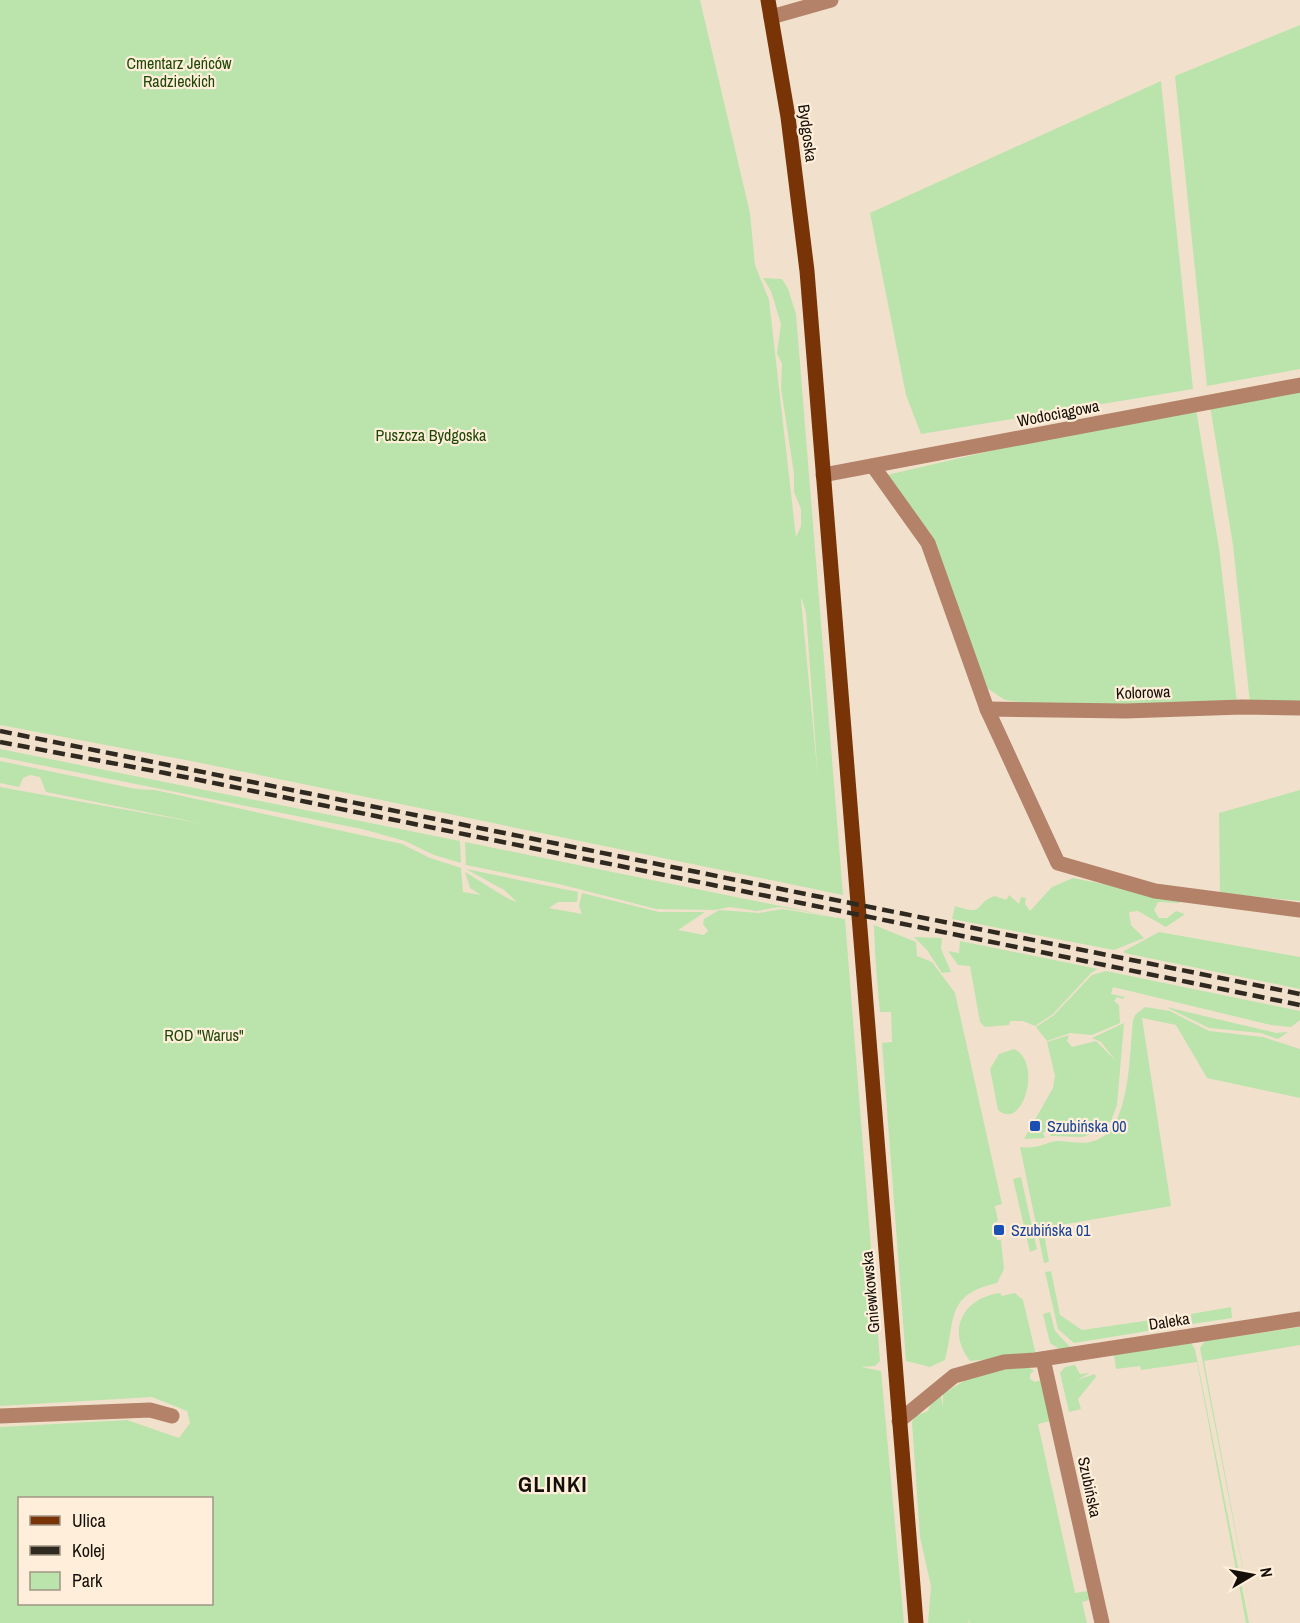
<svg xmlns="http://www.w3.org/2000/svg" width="1300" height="1623" font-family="'Archivo Narrow',sans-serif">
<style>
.green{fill:#bae4ac;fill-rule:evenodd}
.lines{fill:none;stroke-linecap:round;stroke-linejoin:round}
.minor{stroke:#b48269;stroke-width:15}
.primary{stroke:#783406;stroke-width:15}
.rail{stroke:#2f2920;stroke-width:4.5;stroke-dasharray:12 6;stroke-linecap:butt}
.transit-dot{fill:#1a4fb4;stroke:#ffeed9;stroke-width:2}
.labels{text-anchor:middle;stroke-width:4.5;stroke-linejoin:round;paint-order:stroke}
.park-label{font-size:16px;fill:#1d4807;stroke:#ffeed9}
.street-label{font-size:16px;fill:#140f08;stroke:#ffeed9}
.transit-label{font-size:16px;fill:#164399;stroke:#ffeed9;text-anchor:start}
.district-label{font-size:22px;font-weight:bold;letter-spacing:1.5px;fill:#140f08;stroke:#ffeed9}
</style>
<rect width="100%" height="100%" fill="#f1e1cc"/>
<g class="green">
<path d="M0,0H700L750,213L755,265L769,300L796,537L801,526V509L794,492V474L781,388L782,364L777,353L781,324L771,291L763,278L782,279L788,289L796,314L843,895L196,762L0,725ZM802,599L806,613L818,778L801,599Z"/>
<path d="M1300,25V369L1207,386L1175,76Z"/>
<path d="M1161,81L1193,389L921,434L906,395L870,213Z"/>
<path d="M1300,384V703H1250L1233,545L1209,400Z"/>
<path d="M1195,403L1219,548L1237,703L1043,705L1005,700L987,688L957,614L930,532L884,482L887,475Z"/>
<path d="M0,749L460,841L461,863L434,855L405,841L362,829L0,757Z"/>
<path d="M0,761L136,789L155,790L402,844L430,858L461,868L463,892L481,895L470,888L465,872C476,878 509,901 517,902L504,890L466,869L578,892L577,902H558L549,908L582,914L579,906L582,893L659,912H705L678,930L704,935L708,931L703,924L704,919L719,910L759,913L782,909L845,919L880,1361L875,1366L861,1367L881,1371L904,1623H0V1427L127,1420L179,1438L190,1423L187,1411L152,1397L0,1406V787L205,824L46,792L40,777L30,775L23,778L19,787L0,783ZM20,1498H212V1604H20Z"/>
<path d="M1300,790V901L1220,893L1219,813Z"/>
<path d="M465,842L825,915L779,907L757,911L730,907L714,910L656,909L563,885L466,865Z"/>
<path d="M1073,878L1183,900L1179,903L1158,902L1154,910L1159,918H1167L1176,911L1185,914L1166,927L1138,911L1129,912L1131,925L1144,938L1114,950L952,919L955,906C987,917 973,903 995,896L1006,900L1009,895L1019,904L1021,897L1026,898L1025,904L1030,911L1052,887Z"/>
<path d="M874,925L916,942L917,956L932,962L955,993L1002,1204L995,1206L998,1221L993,1223L997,1240H1001L1004,1269L997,1283C945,1295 956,1319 945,1360L930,1367L906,1361L882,1043L892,1042L891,1012H880C877,980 875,959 874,925Z"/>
<path d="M1159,932L1300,957V989L1124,953V951Z"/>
<path d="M914,937L942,938L941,949L951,972L942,973L927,950Z"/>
<path d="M960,941L1098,969L1091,973L1053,1014L1035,1026L1023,1021H1010L1009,1025L985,1027L980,1022L970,966L958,965L948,951L959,953Z"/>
<path d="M1106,971L1300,1011V1020L1291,1027L1271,1025L1113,987L1111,994L1125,997L1123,999L1117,997L1114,1001L1119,1005L1120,1023L1092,1035L1070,1033L1047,1041L1036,1027L1054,1015L1092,975Z"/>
<path d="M1145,1007L1170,1011L1209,1031L1263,1037L1300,1049V1098L1207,1078L1176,1025L1142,1018L1171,1206L1043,1228L1049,1262L1044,1263L1020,1147C1039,1150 1046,1141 1060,1141C1073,1142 1084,1145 1097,1140C1131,1127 1129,1053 1133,1021L1135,1015Z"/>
<path d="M1166,1007L1276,1033L1288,1032L1278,1039L1261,1033L1209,1028Z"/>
<path d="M1124,1023L1117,1105L1111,1121L1099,1130L1083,1137L1051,1136L1048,1130L1043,1133L1045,1138L1024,1139L1053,1088L1055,1076L1047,1042L1069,1035L1067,1041L1072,1047L1096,1041L1116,1061L1101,1042L1092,1038Z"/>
<path d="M1014,1049C1043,1062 1023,1132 998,1110L990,1069L999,1054Z"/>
<path d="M1021,1177L1037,1249L1030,1252L1013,1179Z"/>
<path d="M1051,1271L1060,1315L1082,1330L1158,1319L1160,1329L1074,1343L1058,1329L1045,1272Z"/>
<path d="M1000,1293L1002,1296L1015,1293L1023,1300L1036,1355L970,1361C946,1330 963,1298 1000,1293Z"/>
<path d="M1231,1307L1232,1318L1192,1324L1191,1314Z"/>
<path d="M1050,1312L1055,1331L1071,1348L1059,1349L1050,1343L1043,1314Z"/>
<path d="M1188,1314L1189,1325L1162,1329L1161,1319Z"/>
<path d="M1300,1327V1345L1204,1361L1253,1623L1200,1348L1205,1341Z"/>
<path d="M1191,1343L1195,1349L1249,1623H1246L1197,1362L1141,1370L1140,1366L1116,1369L1114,1355Z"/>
<path d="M1075,1365L1080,1374L1090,1373L1077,1380L1095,1374L1096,1377L1078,1399L1081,1409L1069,1412L1060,1373L1065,1367Z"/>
<path d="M1003,1366L1029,1368L1034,1371L1030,1374V1379L1035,1382L1041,1380L1050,1421L1038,1424L1075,1593L1087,1591L1089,1600L1082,1602L1087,1623H970L968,1618L969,1623H928L931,1586L920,1537L912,1422L915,1416L928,1411L930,1405L941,1395L943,1408V1394L972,1376Z"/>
</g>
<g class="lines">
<g class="minor">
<path d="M771,17L831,0"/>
<path d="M873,466L928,543L987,709L1058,863L1155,891L1300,910"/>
<path d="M823,475L1300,385"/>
<path d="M987,709L1126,711L1242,707L1300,708"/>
<path d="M1043,1359L1102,1623"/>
<path d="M0,1416L150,1410L172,1416"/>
<path d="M899,1421L954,1376L1004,1362L1035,1360L1300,1319"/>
</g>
<path class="primary" d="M768,0L788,117L807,271L916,1623"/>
<g class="rail">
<path d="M0,731L1300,994"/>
<path d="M0,742L165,773L1300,1005"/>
</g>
</g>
<g class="transit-dot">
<rect x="1029" y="1120" width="12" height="12" rx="3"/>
<rect x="993" y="1224" width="12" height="12" rx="3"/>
</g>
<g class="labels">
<g class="park-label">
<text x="179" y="69">Cmentarz Jeńców<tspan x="179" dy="18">Radzieckich</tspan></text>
<text x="431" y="441">Puszcza Bydgoska</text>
<text x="204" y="1041">ROD "Warus"</text>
</g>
<g class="street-label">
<text transform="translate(808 133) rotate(82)" y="6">Bydgoska</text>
<text transform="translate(1058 413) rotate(-11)" y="6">Wodociągowa</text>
<text transform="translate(1143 692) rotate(-2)" y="6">Kolorowa</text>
<text transform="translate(870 1292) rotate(-95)" y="6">Gniewkowska</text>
<text transform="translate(1169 1321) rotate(-9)" y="6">Daleka</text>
<text transform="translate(1090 1487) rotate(78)" y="6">Szubińska</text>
</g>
<g class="transit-label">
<text x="1047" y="1132">Szubińska 00</text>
<text x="1011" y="1236">Szubińska 01</text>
</g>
<g class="district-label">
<text x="553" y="1492">GLINKI</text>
</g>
</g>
<rect x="18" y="1497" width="195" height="108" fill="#ffeed9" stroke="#a19585" stroke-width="1.5"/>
<rect x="30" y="1516" width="30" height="9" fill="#783406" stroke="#a19585" stroke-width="1.5"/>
<text x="72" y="1527" font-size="18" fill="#140f08">Ulica</text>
<rect x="30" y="1546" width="30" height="9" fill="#2f2920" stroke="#a19585" stroke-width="1.5"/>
<text x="72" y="1557" font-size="18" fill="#140f08">Kolej</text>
<rect x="30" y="1572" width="30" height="18" fill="#bae4ac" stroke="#a19585" stroke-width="1.5"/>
<text x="72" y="1587" font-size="18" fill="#140f08">Park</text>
<g transform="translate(1252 1575) rotate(80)" stroke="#ffeed9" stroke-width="4.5" paint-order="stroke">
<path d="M0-4.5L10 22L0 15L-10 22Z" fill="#140f08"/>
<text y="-9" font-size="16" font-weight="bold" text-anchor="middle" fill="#140f08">N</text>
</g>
</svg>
